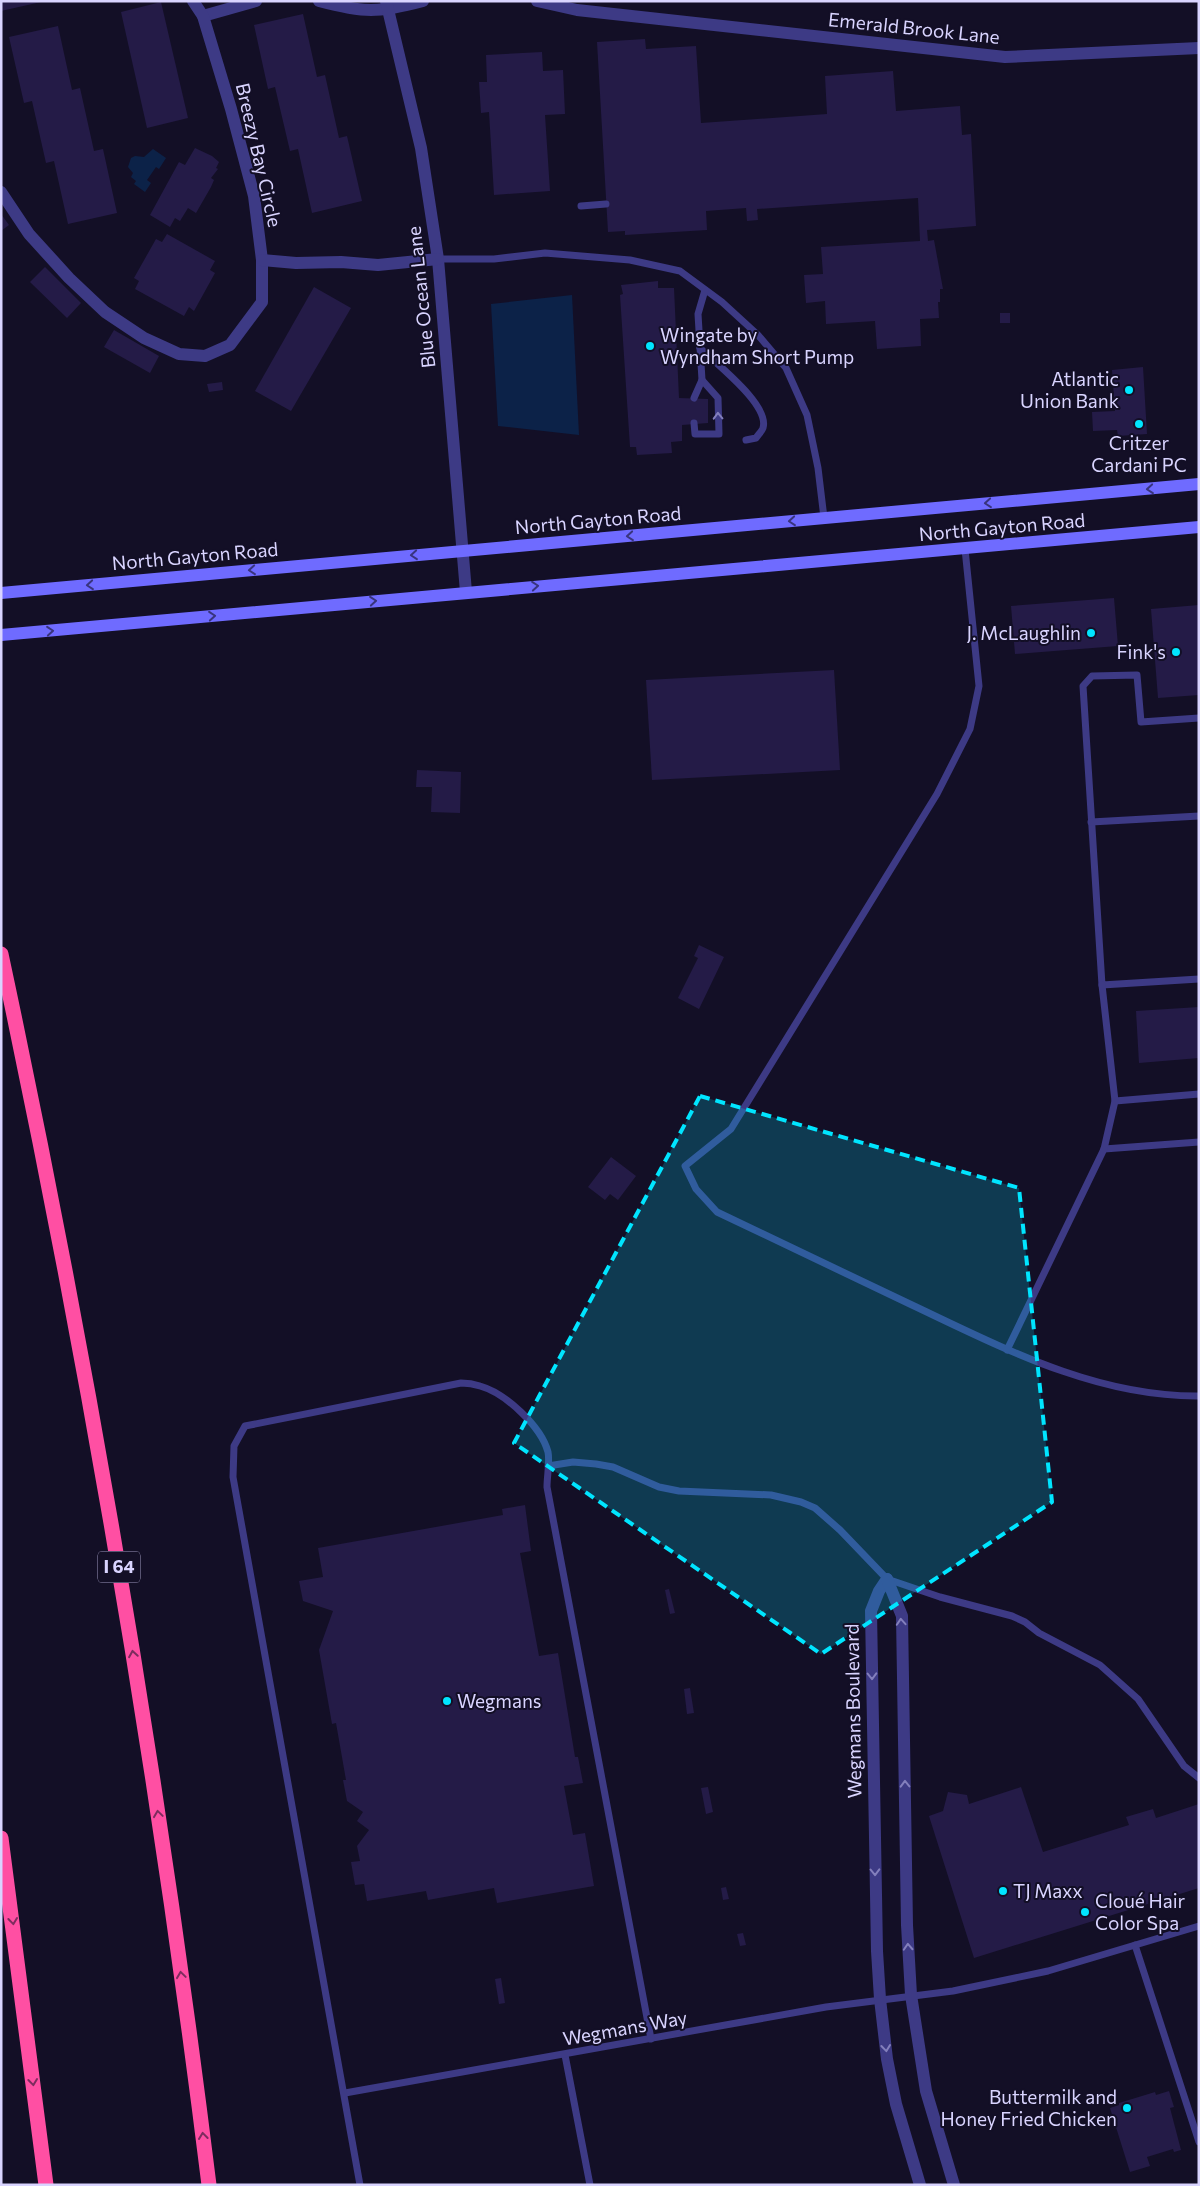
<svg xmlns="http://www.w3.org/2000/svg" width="1200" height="2186" font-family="Commissioner,sans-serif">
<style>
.water{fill:#0c2248}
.building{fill:#241b47}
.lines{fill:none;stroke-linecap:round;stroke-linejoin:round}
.service{stroke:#3d3a85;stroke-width:7}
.minor{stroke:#3d3a85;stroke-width:12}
.secondary{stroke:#6f6bff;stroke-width:12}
.motorway{stroke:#ff4fa3;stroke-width:15}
.oneway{stroke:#837fbc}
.oneway2{stroke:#38347d}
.oneway3{stroke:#7d2c5e}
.marked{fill:#00e5ff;fill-opacity:0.2;stroke:#00e5ff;stroke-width:4;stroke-dasharray:10 6;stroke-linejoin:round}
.poi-dot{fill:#00e5ff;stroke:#130f26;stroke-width:2}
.labels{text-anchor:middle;stroke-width:4;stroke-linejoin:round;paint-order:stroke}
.shield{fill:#130f26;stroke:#9e99be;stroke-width:1}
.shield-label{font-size:18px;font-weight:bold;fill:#d9d4ff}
.street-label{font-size:19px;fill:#d9d4ff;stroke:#130f26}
.poi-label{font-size:19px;fill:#d9d4ff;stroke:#130f26;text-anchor:start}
</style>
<rect width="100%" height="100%" fill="#130f26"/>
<g class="water">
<path d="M153,149L166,158L159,169L156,167L147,180L151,183L145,192L134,184L136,181L131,177L133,173L128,167L131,158L135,156L144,157Z"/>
<path d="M572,295L579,435L498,426L491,304Z"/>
</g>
<g class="building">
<path d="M1,1H41V2L1,11Z"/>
<path d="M161,2L188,118L147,128L121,12Z"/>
<path d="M303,14L317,77L325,75L339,138L347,136L362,201L312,213L298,149L290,151L275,87L268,89L254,25Z"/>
<path d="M58,26L72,90L80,88L94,151L103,149L117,213L68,224L54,161L46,163L32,101L24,103L9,37Z"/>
<path d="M645,39L646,49L696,46L701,123L827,114L825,76L893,71L896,111L960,106L962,135L971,134L976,226L927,230L928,241L934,240L943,289H940V302H938L939,318L920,319L921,346L877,349L875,321L826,324L825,301L806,303L804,275L823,274L821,247L920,241L918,198L757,209L758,220L747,221L746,208L706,211L707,230L625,235V231L608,232L597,42Z"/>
<path d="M542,52L543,71L563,70L565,114L545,115L550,191L494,195L489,112L481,113L479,82H487L486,55Z"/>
<path d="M195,148L212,156L219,162L216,168L218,169L211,178L214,180L211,187L196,213L188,208L180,221L175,218L170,227L150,215L179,162L185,165Z"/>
<path d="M1,214L9,225L1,231Z"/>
<path d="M167,234L215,261L210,270L215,273L194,311L189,307L184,316L135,289L139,281L134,278L156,239L162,242Z"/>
<path d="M45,267L81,303L67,318L30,282Z"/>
<path d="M658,281V288H674L679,398L708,399V423L682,425V441L671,442L672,453L637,455L636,447H630L620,295L623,294L621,285Z"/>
<path d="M314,287L351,308L291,411L255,391Z"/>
<rect x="1000" y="313" width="10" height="10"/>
<path d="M114,330L159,356L150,373L104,347Z"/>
<path d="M1143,367L1147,434L1118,436L1117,430L1093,431L1092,412L1115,411L1112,370Z"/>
<path d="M222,382L223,390L209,392L207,384Z"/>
<path d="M1114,598L1118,646L1015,654L1011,606Z"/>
<path d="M1199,605V695L1158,698L1151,609Z"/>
<path d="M834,670L840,770L652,780L646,680Z"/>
<path d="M417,770L461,772L460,813L431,812L432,787H416Z"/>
<path d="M699,945L724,957L699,1009L678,998L698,958L694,956Z"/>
<path d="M1199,1007V1058L1139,1063L1136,1011Z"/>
<path d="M611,1157L636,1176L618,1200L610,1194L605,1200L588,1187Z"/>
<path d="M525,1505L531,1551L520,1553L539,1656L558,1653L575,1757H578L583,1783L564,1786L573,1835L585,1833L594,1886L497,1903L494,1888L428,1900L426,1891L367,1901L364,1884L355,1885L351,1862L360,1861L357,1846L369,1830L357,1821L363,1812L347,1801L343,1780H346L336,1723L332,1724L319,1650L333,1611L303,1601L299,1581L323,1577L318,1548L503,1515L502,1509Z"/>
<path d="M669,1589L675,1613L670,1614L665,1590Z"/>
<path d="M690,1688L694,1713L687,1714L684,1689Z"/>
<path d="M708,1787L713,1812L706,1814L701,1788Z"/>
<path d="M1021,1787L1043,1852L1129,1825L1126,1817L1153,1809L1156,1818L1199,1804V1888L974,1958L929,1816L943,1811L948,1792L967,1795L969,1804Z"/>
<path d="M726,1887L729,1899L723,1900L721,1888Z"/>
<path d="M743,1933L746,1945L740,1946L737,1934Z"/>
<path d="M501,1978L505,2003L499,2004L495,1979Z"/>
<path d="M1169,2091L1174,2107L1170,2108L1181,2150L1174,2152L1173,2149L1147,2157L1150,2166L1130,2172L1110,2108L1119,2105V2103L1155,2092L1156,2095Z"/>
</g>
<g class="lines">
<g class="service">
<path d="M581,206L606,204"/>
<path d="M438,259H494L545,253L630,260L680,271L722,302L758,335L786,368L807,415L818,468L824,518"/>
<path d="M700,348C716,364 770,405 763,428C762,431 758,435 756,438L746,440"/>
<path d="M702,380L698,314L705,290"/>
<path d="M694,398L702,380L718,398L719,434H695L694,423"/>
<path d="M965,549L979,686L970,729L937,794L731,1129L685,1166L696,1189L717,1212C782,1243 847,1274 912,1305C1003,1348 1096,1397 1199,1396"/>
<path d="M1199,718L1141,722L1137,675L1092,676L1083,686L1102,985L1199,979"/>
<path d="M1091,822L1199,816"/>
<path d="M1115,1101L1199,1094"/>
<path d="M1104,1149L1199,1142"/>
<path d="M1007,1350L1104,1149L1115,1101L1102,985"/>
<path d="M548,1466L573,1462L596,1464L613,1467L659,1487L679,1491L771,1495L801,1502L815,1508L840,1530L887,1579L940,1597L1012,1616L1025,1622L1039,1633L1100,1665L1138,1699L1184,1766L1199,1778"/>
<path d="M1135,1945L1199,2142"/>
<path d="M565,2055L590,2185"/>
<path d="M345,2093L826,2007L953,1991L1048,1971L1199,1926"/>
<path d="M360,2185L233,1477L234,1446L245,1426L461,1383C467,1383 474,1384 480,1386C505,1393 541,1426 548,1452C550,1462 547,1476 547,1487L651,2039"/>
</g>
<g class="minor">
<path d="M319,1C364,13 378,13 423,1"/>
<path d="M386,1L421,148L438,259L466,592"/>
<path d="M537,1L577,10L1005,57L1199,48"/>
<path d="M203,16L256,1"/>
<path d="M1,192L29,234L69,278L105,312L144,338L179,354L205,356L230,345L262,302V260L254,196L231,109L203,16L193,1"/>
<path d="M262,260L296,263L341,262L378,265L438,259"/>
<path d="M887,1579L879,1591L871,1611L877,1951L880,1999L887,2059L896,2104L920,2185"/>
<path d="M887,1579L902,1616L907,1925L911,1995L926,2091L954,2185"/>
</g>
<g class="secondary">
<path d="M1,593L1199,484"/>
<path d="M1,635L1199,527"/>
</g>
<g class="motorway">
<path d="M1,954C88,1361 158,1771 209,2185"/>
<path d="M1,1838L46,2185"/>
</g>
</g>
<defs><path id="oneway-chevron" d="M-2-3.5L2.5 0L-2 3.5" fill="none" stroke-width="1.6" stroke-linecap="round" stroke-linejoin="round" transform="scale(1.25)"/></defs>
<g class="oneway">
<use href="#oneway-chevron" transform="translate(718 416) rotate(-92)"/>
<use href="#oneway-chevron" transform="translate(901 1622) rotate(-94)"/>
<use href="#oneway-chevron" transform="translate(872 1676) rotate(89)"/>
<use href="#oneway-chevron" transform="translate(905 1784) rotate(-91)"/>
<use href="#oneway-chevron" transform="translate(875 1872) rotate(89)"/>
<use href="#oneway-chevron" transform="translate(908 1947) rotate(-93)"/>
<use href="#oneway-chevron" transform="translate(886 2048) rotate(83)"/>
</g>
<g class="oneway2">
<use href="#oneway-chevron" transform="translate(1150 489) rotate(175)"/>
<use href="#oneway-chevron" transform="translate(988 503) rotate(175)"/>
<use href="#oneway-chevron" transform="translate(792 521) rotate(175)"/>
<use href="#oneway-chevron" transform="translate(630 536) rotate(175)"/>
<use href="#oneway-chevron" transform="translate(414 555) rotate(175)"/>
<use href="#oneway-chevron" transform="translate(252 570) rotate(175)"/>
<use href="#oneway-chevron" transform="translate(90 585) rotate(175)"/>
<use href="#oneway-chevron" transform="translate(535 586) rotate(-5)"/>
<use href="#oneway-chevron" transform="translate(373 601) rotate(-5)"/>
<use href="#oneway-chevron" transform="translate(212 616) rotate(-5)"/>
<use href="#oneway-chevron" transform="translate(50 631) rotate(-5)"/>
</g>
<g class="oneway3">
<use href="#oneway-chevron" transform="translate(133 1654) rotate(-99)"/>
<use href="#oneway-chevron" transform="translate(158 1814) rotate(-98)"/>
<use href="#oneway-chevron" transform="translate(13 1921) rotate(83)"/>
<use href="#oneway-chevron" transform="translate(181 1975) rotate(-98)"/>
<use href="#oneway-chevron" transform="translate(33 2082) rotate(83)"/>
<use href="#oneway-chevron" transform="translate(203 2136) rotate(-97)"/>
</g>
<path class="marked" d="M700,1096L1019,1188L1052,1502L821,1654L514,1443Z"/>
<g class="poi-dot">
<circle cx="650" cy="346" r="5"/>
<circle cx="1129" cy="390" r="5"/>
<circle cx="1139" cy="424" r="5"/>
<circle cx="1091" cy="633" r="5"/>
<circle cx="1176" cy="652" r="5"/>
<circle cx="447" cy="1701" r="5"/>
<circle cx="1003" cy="1891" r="5"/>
<circle cx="1085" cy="1912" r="5"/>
<circle cx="1127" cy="2108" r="5"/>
</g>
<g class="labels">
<rect class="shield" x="98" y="1551.5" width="42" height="31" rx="4"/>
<g class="shield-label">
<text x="119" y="1573">I 64</text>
</g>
<g class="street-label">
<text transform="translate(914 28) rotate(6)" y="7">Emerald Brook Lane</text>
<text transform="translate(259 155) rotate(77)" y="7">Breezy Bay Circle</text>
<text transform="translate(421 297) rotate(-96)" y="7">Blue Ocean Lane</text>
<text transform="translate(598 520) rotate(-5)" y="7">North Gayton Road</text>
<text transform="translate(1002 527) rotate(-5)" y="7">North Gayton Road</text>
<text transform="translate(195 556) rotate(-5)" y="7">North Gayton Road</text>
<text transform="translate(853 1711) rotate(-91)" y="7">Wegmans Boulevard</text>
<text transform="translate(625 2028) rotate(-10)" y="7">Wegmans Way</text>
</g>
<g class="poi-label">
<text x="660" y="342">Wingate by<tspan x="660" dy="22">Wyndham Short Pump</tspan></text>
<text x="1119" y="386" text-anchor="end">Atlantic<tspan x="1119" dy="22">Union Bank</tspan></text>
<text x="1139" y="450" text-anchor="middle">Critzer<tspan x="1139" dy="22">Cardani PC</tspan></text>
<text x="1081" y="640" text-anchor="end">J. McLaughlin</text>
<text x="1166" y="659" text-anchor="end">Fink's</text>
<text x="457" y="1708">Wegmans</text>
<text x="1013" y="1898">TJ Maxx</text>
<text x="1095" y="1908">Cloué Hair<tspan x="1095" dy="22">Color Spa</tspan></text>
<text x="1117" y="2104" text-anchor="end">Buttermilk and<tspan x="1117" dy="22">Honey Fried Chicken</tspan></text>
</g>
</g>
<rect width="1200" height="2186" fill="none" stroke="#d9d4ff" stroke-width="5"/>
</svg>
